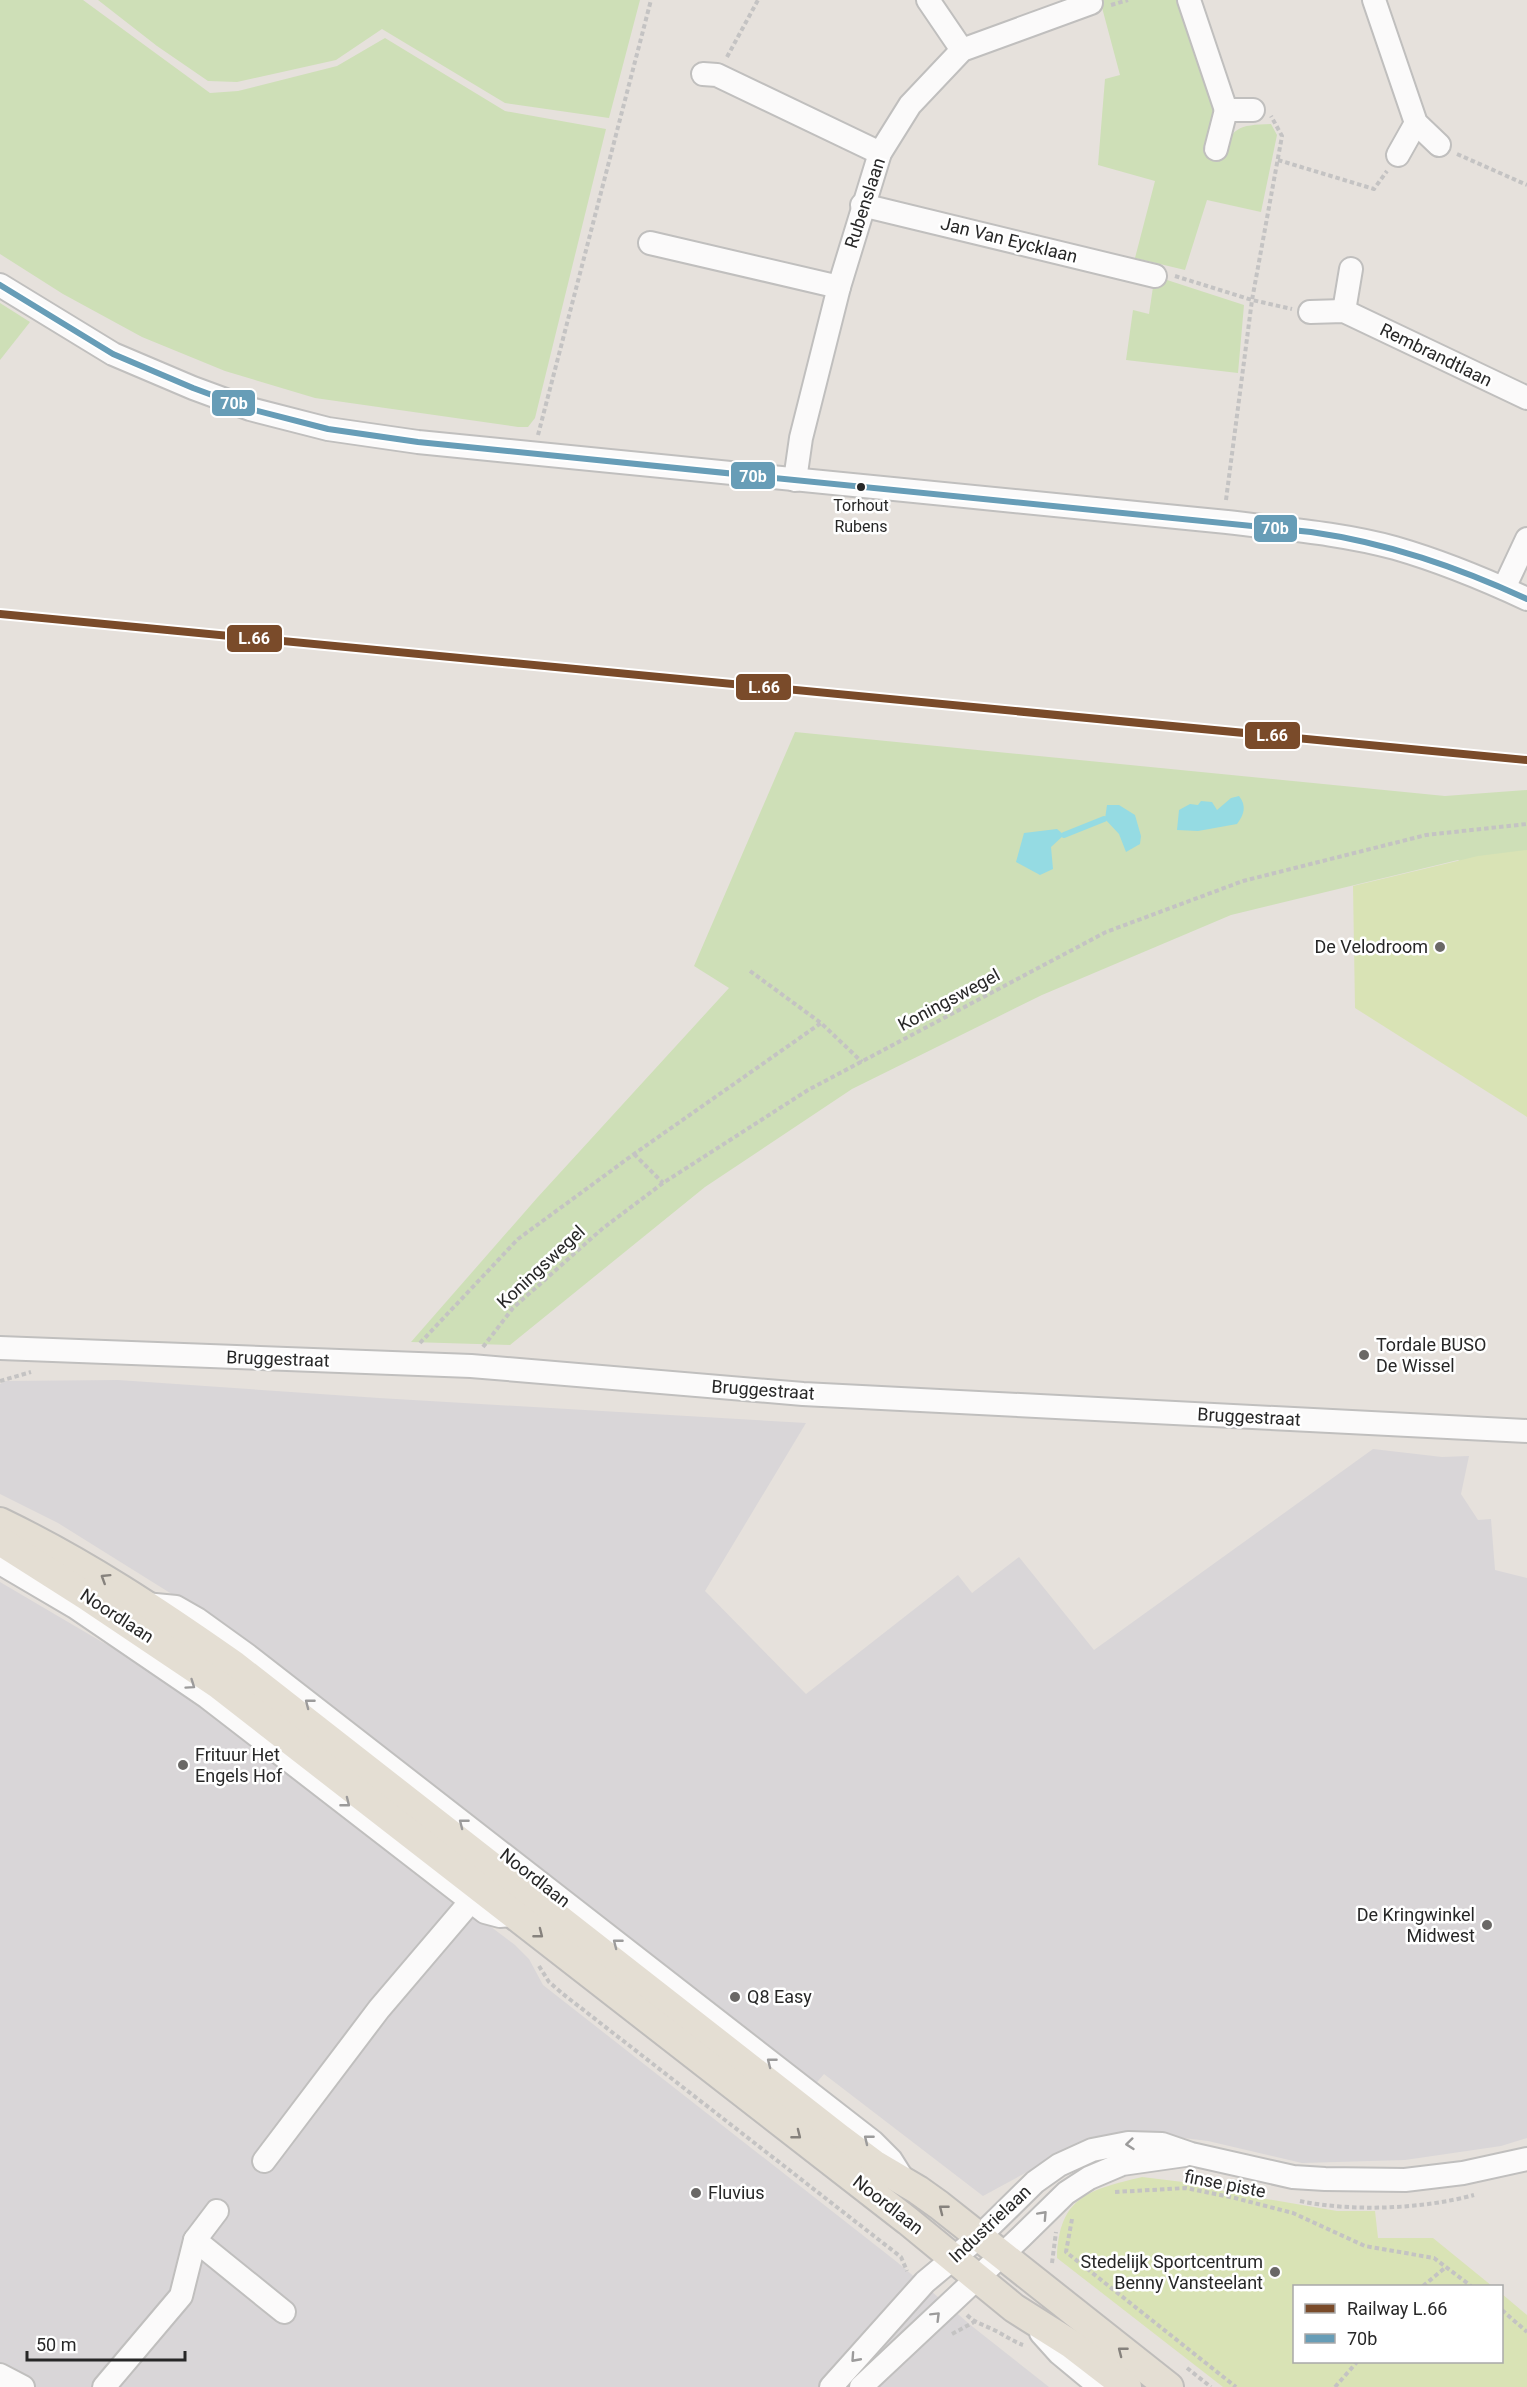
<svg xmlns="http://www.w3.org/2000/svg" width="1527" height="2387" font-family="Roboto,sans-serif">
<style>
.industrial{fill:#d9d6d8}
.green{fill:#cedfb7}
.pitch{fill:#d9e3b5}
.water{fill:#95dbe3}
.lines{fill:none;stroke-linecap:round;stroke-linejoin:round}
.stream{stroke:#95dbe3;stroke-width:6}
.minor-casing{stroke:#c0bfbe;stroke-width:26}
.major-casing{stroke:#bfbdbb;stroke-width:32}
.path{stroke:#c4c3c3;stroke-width:4;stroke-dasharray:4.5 3;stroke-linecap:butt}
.minor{stroke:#fbfafa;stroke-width:22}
.major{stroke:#e4ded3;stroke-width:28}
.bus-1-casing{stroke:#fff;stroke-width:10}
.bus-1{stroke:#679db7;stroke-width:6}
.rail-1-casing{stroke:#fff;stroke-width:12}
.rail-1{stroke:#7a4b2a;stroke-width:8}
.oneway{stroke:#86827d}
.oneway2{stroke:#9c9b9b}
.bus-dot{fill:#272727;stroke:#fff;stroke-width:2}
.poi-dot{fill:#6a6866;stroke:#fff;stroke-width:2}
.labels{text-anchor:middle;stroke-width:5;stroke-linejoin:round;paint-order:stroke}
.bus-label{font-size:16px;fill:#272727;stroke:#fff}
.street-label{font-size:18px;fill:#272727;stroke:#fff}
.poi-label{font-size:18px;fill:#272727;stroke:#fff;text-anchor:start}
.line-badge{stroke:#fff;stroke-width:2}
.badge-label{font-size:16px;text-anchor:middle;font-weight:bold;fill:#fff}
</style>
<rect width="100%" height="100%" fill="#e6e1dc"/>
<g class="industrial">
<path d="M118,1380L379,1398L806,1423L705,1591L806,1694L958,1575L972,1593L1019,1557L1094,1650L1373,1449L1442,1457L1469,1456L1461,1494L1478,1520L1491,1519L1495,1570L1527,1578V2138L1501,2146L1405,2160L1302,2163L1208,2141L1143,2133L1091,2137L983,2196L824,2074L813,2087L199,1611L58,1523L0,1494V1384L5,1381Z"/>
<path d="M0,1582L102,1642L146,1665L515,1945L529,1959L543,1985L897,2262L973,2327L1049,2387H0Z"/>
</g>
<g class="green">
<path d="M0,0H83L210,93L238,91L337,66L385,38L505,111L606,129L535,418L528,427H518L315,398L225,371L142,337L63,294L0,254Z"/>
<path d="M98,0H640L609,118L505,103L382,29L336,60L237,82L208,81L157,46Z"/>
<path d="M1100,0H1177L1218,116L1209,155L1221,159C1231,127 1238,125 1271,124L1277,135L1261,212L1207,200L1185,270L1135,258L1155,181L1098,165L1105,79L1120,75Z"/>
<path d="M1164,279L1244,305L1238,373L1126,360L1133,310L1149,314L1153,287Z"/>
<path d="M0,303L30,322L0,360Z"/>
<path d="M795,732L1445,796L1527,790V901L1458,860L1231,915L1042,995L852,1089L705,1187L510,1345L411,1342L537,1198L729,988L694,966Z"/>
</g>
<g class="pitch">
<path d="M1527,850V1117L1355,1008L1353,886L1478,856Z"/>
<path d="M1142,2177L1191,2183L1231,2193L1337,2211H1375L1378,2238H1433L1492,2286H1294V2362H1502V2294L1527,2315V2387H1223L1057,2258C1059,2196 1089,2190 1142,2177Z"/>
</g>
<g class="water">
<path d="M1239,796C1247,806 1244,815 1237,824L1198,831L1177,830L1179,810L1190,804L1198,805L1201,801L1212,802L1217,810L1231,798Z"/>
<path d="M1107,805H1119L1135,815L1141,836L1140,844L1126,852L1119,834L1105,819Z"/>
<path d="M1057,829L1064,835L1051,847L1053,869L1040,875L1016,862L1024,833Z"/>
</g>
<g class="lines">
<path class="stream" d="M1064,835L1104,819"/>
<defs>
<g id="minor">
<path d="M928,0L962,50"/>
<path d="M1189,0L1226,110H1253"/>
<path d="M1374,0L1416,123L1439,145"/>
<path d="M703,74L717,75L880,153"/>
<path d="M1216,149L1226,110"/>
<path d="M1398,155L1416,123"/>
<path d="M862,205L1155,276"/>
<path d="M650,243L839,287"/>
<path d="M0,285L113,354L193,388L250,409L328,429L418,442L1227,522C1283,529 1340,533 1395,548C1440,561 1484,579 1527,599"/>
<path d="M1344,311L1351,269"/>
<path d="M1310,312L1344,311L1527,398"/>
<path d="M795,480L801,438L839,287L880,153L910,105L962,50L1091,3L1090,0"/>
<path d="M1504,588L1527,539"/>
<path d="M0,1348L471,1366L803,1394L1527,1431"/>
<path d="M0,1563L75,1607L207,1697L485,1912L500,1916L515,1915"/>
<path d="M145,1604L176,1607L197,1619L247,1655L873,2142L891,2160L903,2179"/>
<path d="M264,2161L379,2009L471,1901"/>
<path d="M195,2240L284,2312"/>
<path d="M1041,2333L1059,2353L1100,2387"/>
<path d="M0,2375L23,2387"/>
<path d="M104,2387L181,2296L195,2240L217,2211"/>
<path d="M831,2387L925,2282L979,2237L1035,2182L1059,2165L1092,2150L1128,2143L1162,2144L1191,2154L1293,2177L1325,2179L1405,2180L1463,2173L1527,2159"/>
<path d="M861,2387L1021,2237L1066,2193L1089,2178L1122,2164L1185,2155"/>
</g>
<g id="major">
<path d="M0,1522C85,1563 157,1611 234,1665L838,2137L874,2164L918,2190L939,2205L1169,2387"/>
<path d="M0,1541L85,1595L219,1685L908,2221L1014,2308L1071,2344L1127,2387"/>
</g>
</defs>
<use href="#minor" class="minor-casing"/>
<use href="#major" class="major-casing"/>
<g class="path">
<path d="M1111,5L1128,0"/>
<path d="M727,57L758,0"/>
<path d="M1457,154L1527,185"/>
<path d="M1278,160L1374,189L1387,171"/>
<path d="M1175,276L1252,300L1292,309"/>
<path d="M538,435L651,0"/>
<path d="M1226,500L1252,300L1282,136L1271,116"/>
<path d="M750,971L821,1023L862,1062"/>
<path d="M634,1154L663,1183"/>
<path d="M420,1343L518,1239L634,1154L821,1023"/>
<path d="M483,1347L513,1308L602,1229L663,1183L808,1090L1106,932L1243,881L1426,835L1527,824"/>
<path d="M0,1381L31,1372"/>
<path d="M539,1966L549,1982L563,1994L901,2257L907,2271"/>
<path d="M1185,2178L1237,2189"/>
<path d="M1115,2192L1186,2188L1235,2198L1293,2213L1365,2246L1434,2258L1471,2286"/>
<path d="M1300,2201C1352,2212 1423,2209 1474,2195"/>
<path d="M1072,2219L1066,2252L1236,2387"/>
<path d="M1052,2263L1056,2232"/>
<path d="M1423,2286L1446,2267"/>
<path d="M1502,2310L1527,2332"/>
<path d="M967,2315C975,2323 982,2324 992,2329C1003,2334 1012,2341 1023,2345"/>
<path d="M952,2334L974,2322"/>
<path d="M1187,2368L1211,2387"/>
<path d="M1335,2387L1357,2362"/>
</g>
<use href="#minor" class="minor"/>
<use href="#major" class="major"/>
<defs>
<path id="bus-1" d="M0,285L113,354L193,388L250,409L328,429L418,442L1311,532C1388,543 1457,567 1527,599"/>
</defs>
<use href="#bus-1" class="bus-1-casing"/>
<use href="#bus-1" class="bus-1"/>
<defs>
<path id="rail-1" d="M0,614L1527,760"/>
</defs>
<use href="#rail-1" class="rail-1-casing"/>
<use href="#rail-1" class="rail-1"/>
</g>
<defs><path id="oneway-chevron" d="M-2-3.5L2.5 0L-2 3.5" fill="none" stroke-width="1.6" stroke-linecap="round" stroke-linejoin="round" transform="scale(1.5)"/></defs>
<g class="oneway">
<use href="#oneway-chevron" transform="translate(105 1578) rotate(-148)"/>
<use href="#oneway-chevron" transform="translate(539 1934) rotate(38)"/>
<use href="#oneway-chevron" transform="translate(797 2135) rotate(38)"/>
<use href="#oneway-chevron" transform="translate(943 2209) rotate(-142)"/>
<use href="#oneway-chevron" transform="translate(1122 2351) rotate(-142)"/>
</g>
<g class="oneway2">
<use href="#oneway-chevron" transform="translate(191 1685) rotate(35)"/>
<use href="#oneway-chevron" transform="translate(309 1703) rotate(-142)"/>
<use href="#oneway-chevron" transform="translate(346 1803) rotate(38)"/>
<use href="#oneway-chevron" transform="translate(463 1823) rotate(-142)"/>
<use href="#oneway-chevron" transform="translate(617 1943) rotate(-142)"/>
<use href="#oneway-chevron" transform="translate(771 2062) rotate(-142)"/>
<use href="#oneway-chevron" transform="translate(868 2139) rotate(-141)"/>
<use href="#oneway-chevron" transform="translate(1130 2144) rotate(174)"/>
<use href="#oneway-chevron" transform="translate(1043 2215) rotate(-47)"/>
<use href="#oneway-chevron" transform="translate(936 2316) rotate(-45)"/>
<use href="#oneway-chevron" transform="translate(855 2358) rotate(132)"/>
</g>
<circle class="bus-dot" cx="861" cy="487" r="5"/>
<g class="poi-dot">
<circle cx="1440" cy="947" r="6"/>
<circle cx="1364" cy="1355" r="6"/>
<circle cx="183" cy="1765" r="6"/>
<circle cx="1487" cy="1925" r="6"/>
<circle cx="735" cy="1997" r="6"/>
<circle cx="696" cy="2193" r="6"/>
<circle cx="1275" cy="2272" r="6"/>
</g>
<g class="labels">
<g class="bus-label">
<text x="861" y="511">Torhout<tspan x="861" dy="21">Rubens</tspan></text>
</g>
<g class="street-label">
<text transform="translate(865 203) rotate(-72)" y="6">Rubenslaan</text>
<text transform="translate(1009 240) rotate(14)" y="6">Jan Van Eycklaan</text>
<text transform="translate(1436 355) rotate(26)" y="6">Rembrandtlaan</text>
<text transform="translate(949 1000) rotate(-28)" y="6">Koningswegel</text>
<text transform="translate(541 1267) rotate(-43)" y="6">Koningswegel</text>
<text transform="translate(278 1359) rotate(2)" y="6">Bruggestraat</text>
<text transform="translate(763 1390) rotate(4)" y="6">Bruggestraat</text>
<text transform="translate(1249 1417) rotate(3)" y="6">Bruggestraat</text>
<text transform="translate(117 1616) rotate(33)" y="6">Noordlaan</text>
<text transform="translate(535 1878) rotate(38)" y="6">Noordlaan</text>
<text transform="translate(1225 2184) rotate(11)" y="6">finse piste</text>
<text transform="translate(888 2205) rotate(38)" y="6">Noordlaan</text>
<text transform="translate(990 2224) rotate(-43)" y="6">Industrielaan</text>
</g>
<g class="poi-label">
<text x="1428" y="953" text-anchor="end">De Velodroom</text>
<text x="1376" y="1351">Tordale BUSO<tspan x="1376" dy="21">De Wissel</tspan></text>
<text x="195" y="1761">Frituur Het<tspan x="195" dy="21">Engels Hof</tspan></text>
<text x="1475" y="1921" text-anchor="end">De Kringwinkel<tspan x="1475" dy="21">Midwest</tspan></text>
<text x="747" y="2003">Q8 Easy</text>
<text x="708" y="2199">Fluvius</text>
<text x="1263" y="2268" text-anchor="end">Stedelijk Sportcentrum<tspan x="1263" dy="21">Benny Vansteelant</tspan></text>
</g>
</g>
<g class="line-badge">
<rect x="211" y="389" width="45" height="28" rx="6" fill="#679db7"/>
<rect x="730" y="461" width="46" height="29" rx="6" fill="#679db7"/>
<rect x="1253" y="514" width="45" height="29" rx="6" fill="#679db7"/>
<rect x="226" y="624" width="57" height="29" rx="6" fill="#7a4b2a"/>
<rect x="735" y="673" width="57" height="28" rx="6" fill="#7a4b2a"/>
<rect x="1244" y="721" width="57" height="29" rx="6" fill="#7a4b2a"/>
</g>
<g class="badge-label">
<text x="234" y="409">70b</text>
<text x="753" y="482">70b</text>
<text x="1275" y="534">70b</text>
<text x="254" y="644">L.66</text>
<text x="764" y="693">L.66</text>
<text x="1272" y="741">L.66</text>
</g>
<rect x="1293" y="2285" width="210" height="78" fill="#ffffff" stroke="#a9a9a9" stroke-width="1.5"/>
<rect x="1305" y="2304" width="30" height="9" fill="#7a4b2a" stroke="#a9a9a9" stroke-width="1.5"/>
<text x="1347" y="2315" font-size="18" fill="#272727">Railway L.66</text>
<rect x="1305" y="2334" width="30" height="9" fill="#679db7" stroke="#a9a9a9" stroke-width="1.5"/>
<text x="1347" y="2345" font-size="18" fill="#272727">70b</text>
<path d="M27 2351v9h158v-9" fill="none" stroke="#272727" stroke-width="3"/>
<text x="36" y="2351" font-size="18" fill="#272727" stroke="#ffffff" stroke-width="4.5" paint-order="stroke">50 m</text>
</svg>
